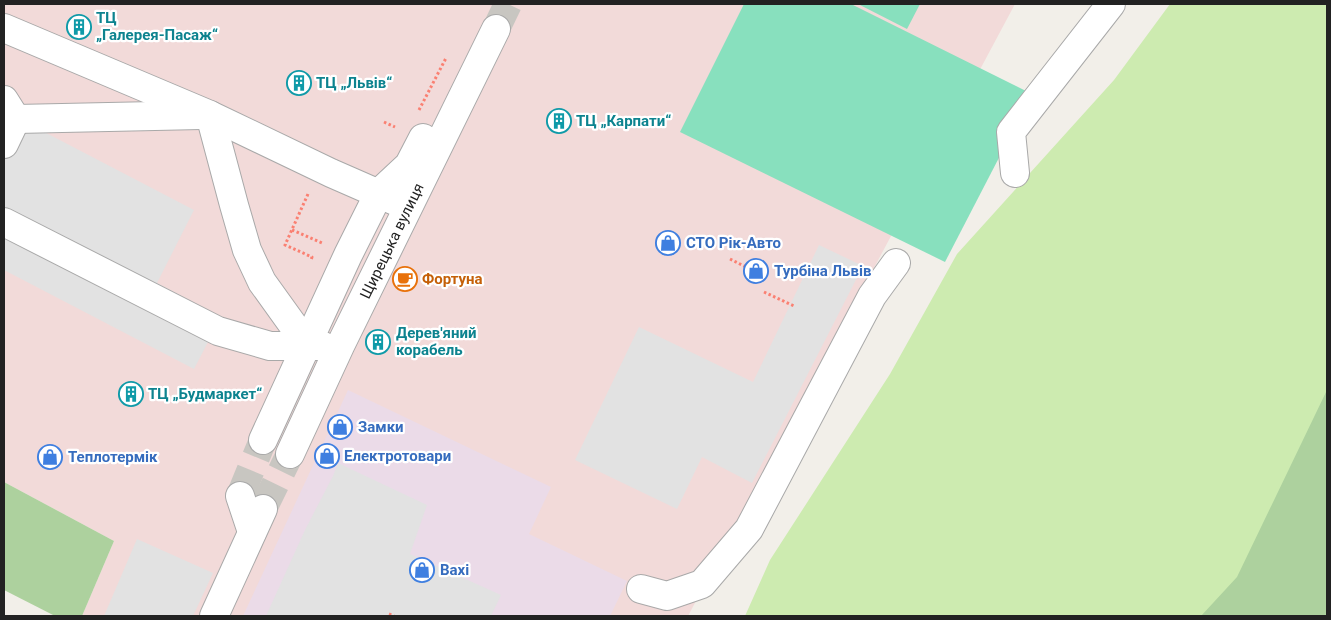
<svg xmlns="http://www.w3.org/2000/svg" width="1331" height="620" font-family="Roboto,sans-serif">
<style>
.commercial{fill:#f2dad9}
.industrial{fill:#ebdbe8}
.grass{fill:#cdebb0}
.forest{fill:#add19e}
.pitch{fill:#88e0be}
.parking{fill:#e2e2e2}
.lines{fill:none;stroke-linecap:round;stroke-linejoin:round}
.minor-tunnel{stroke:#c8c6c1;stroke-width:28;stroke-dasharray:28 14;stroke-linecap:butt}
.minor-casing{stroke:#a9a9a9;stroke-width:30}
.path{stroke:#fa8072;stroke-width:3;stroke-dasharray:2.5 2.5;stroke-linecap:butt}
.minor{stroke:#fff;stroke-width:28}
.labels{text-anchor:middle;stroke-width:4.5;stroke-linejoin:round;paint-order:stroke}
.culture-label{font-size:15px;font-weight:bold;fill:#0d838f;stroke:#fff;text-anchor:start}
.street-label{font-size:15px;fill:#222;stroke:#fff}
.shop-label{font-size:15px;font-weight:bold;fill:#366cbe;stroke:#fff;text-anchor:start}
.food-label{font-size:15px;font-weight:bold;fill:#c56008;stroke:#fff;text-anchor:start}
</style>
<rect width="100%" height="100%" fill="#f2efe9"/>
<path class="commercial" d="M4,4H1015L688,616H82L114,541L4,482Z"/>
<path class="industrial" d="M348,390L551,487L529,534L627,581L610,616H243Z"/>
<path class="grass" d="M1170,4H1327V616H745L770,560L890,374L957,254L1114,80Z"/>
<g class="forest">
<path d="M1327,390V616H1201L1237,577Z"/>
<path d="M4,482L114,541L82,616H55L4,590Z"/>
</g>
<g class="pitch">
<path d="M744,4H851L1032,94L945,262L680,132Z"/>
<path d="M858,4H920L907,29Z"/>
</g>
<g class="parking">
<path d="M4,111L194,210L157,283L221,317L194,369L4,270Z"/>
<path d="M819,245L863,266L752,483L702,457L677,509L575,460L639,327L753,382Z"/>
<path d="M338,463L427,505L410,554L501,595L491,616H266L305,530L333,476Z"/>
<path d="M137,539L213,573L193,616H104Z"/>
</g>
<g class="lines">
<g class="minor-tunnel">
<path d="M496,29L508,4"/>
<path d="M240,496L263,440"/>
<path d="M263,509L290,454"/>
</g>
<defs>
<g id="minor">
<path d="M4,28L210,115L331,173L395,201"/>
<path d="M4,100L16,119L4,144"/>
<path d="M210,115L234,205L247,250L262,282L308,346H323"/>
<path d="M16,119L201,115"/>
<path d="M1015,173L1011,132L1111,4"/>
<path d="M4,222L218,331L270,346H308"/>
<path d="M263,440L348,255L379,193L409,165L423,138"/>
<path d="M290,454L340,346L496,29"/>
<path d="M240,496L252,532"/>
<path d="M641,589L667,596L702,584L749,529L872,296L896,263"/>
<path d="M214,616L263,509"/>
</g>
</defs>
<use href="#minor" class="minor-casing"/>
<g class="path">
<path d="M419,110L446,58"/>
<path d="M384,122L395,127"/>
<path d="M308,194L285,245L312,257L311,260"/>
<path d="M292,230L322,243"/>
<path d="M730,259L750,269"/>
<path d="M764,292L794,306"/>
<path d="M389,614L394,616"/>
</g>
<use href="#minor" class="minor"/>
</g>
<defs>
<symbol id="building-ring" viewBox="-11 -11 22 22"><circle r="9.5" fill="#fff" stroke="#0f9aa8" stroke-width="1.5"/><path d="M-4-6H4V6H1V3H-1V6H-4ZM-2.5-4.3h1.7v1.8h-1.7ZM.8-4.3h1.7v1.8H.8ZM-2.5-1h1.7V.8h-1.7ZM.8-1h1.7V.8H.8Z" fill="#0f9aa8"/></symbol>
<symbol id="shop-ring" viewBox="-11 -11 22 22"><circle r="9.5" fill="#fff" stroke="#3f7fe0" stroke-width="1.5"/><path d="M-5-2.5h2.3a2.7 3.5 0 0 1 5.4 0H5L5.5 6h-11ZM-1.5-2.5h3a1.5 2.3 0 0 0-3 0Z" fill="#3f7fe0"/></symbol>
<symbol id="cafe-ring" viewBox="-11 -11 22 22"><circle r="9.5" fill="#fff" stroke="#e8710a" stroke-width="1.5"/><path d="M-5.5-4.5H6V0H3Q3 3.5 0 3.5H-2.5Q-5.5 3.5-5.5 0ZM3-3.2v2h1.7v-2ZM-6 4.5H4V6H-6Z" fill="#e8710a"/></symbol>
</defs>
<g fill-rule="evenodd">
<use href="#building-ring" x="65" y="13" width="28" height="28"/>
<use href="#building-ring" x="285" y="69" width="28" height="28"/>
<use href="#building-ring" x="545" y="107" width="28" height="28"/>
<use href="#shop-ring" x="654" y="229" width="28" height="28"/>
<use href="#shop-ring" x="742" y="257" width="28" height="28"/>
<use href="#cafe-ring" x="391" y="265" width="28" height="28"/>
<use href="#building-ring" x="364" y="328" width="28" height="28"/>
<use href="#building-ring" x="117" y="380" width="28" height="28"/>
<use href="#shop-ring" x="326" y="413" width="28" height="28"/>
<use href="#shop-ring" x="313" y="442" width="28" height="28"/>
<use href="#shop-ring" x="36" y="443" width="28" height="28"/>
<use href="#shop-ring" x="408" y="556" width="28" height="28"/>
</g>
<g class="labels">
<g class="culture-label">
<text x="96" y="23">ТЦ<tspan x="96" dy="17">„Галерея-Пасаж“</tspan></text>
<text x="316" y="88">ТЦ „Львів“</text>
<text x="576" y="126">ТЦ „Карпати“</text>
<text x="396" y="338">Дерев'яний<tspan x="396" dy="17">корабель</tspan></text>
<text x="148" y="399">ТЦ „Будмаркет“</text>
</g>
<g class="street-label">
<text transform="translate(392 241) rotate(-64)" y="5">Щирецька вулиця</text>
</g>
<g class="shop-label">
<text x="686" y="248">СТО Рік-Авто</text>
<text x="774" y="276">Турбіна Львів</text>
<text x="358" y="432">Замки</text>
<text x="344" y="461">Електротовари</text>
<text x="68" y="462">Теплотермік</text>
<text x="440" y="575">Baxi</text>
</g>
<g class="food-label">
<text x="422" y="284">Фортуна</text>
</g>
</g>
<rect width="1331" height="620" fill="none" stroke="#222222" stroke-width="10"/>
</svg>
